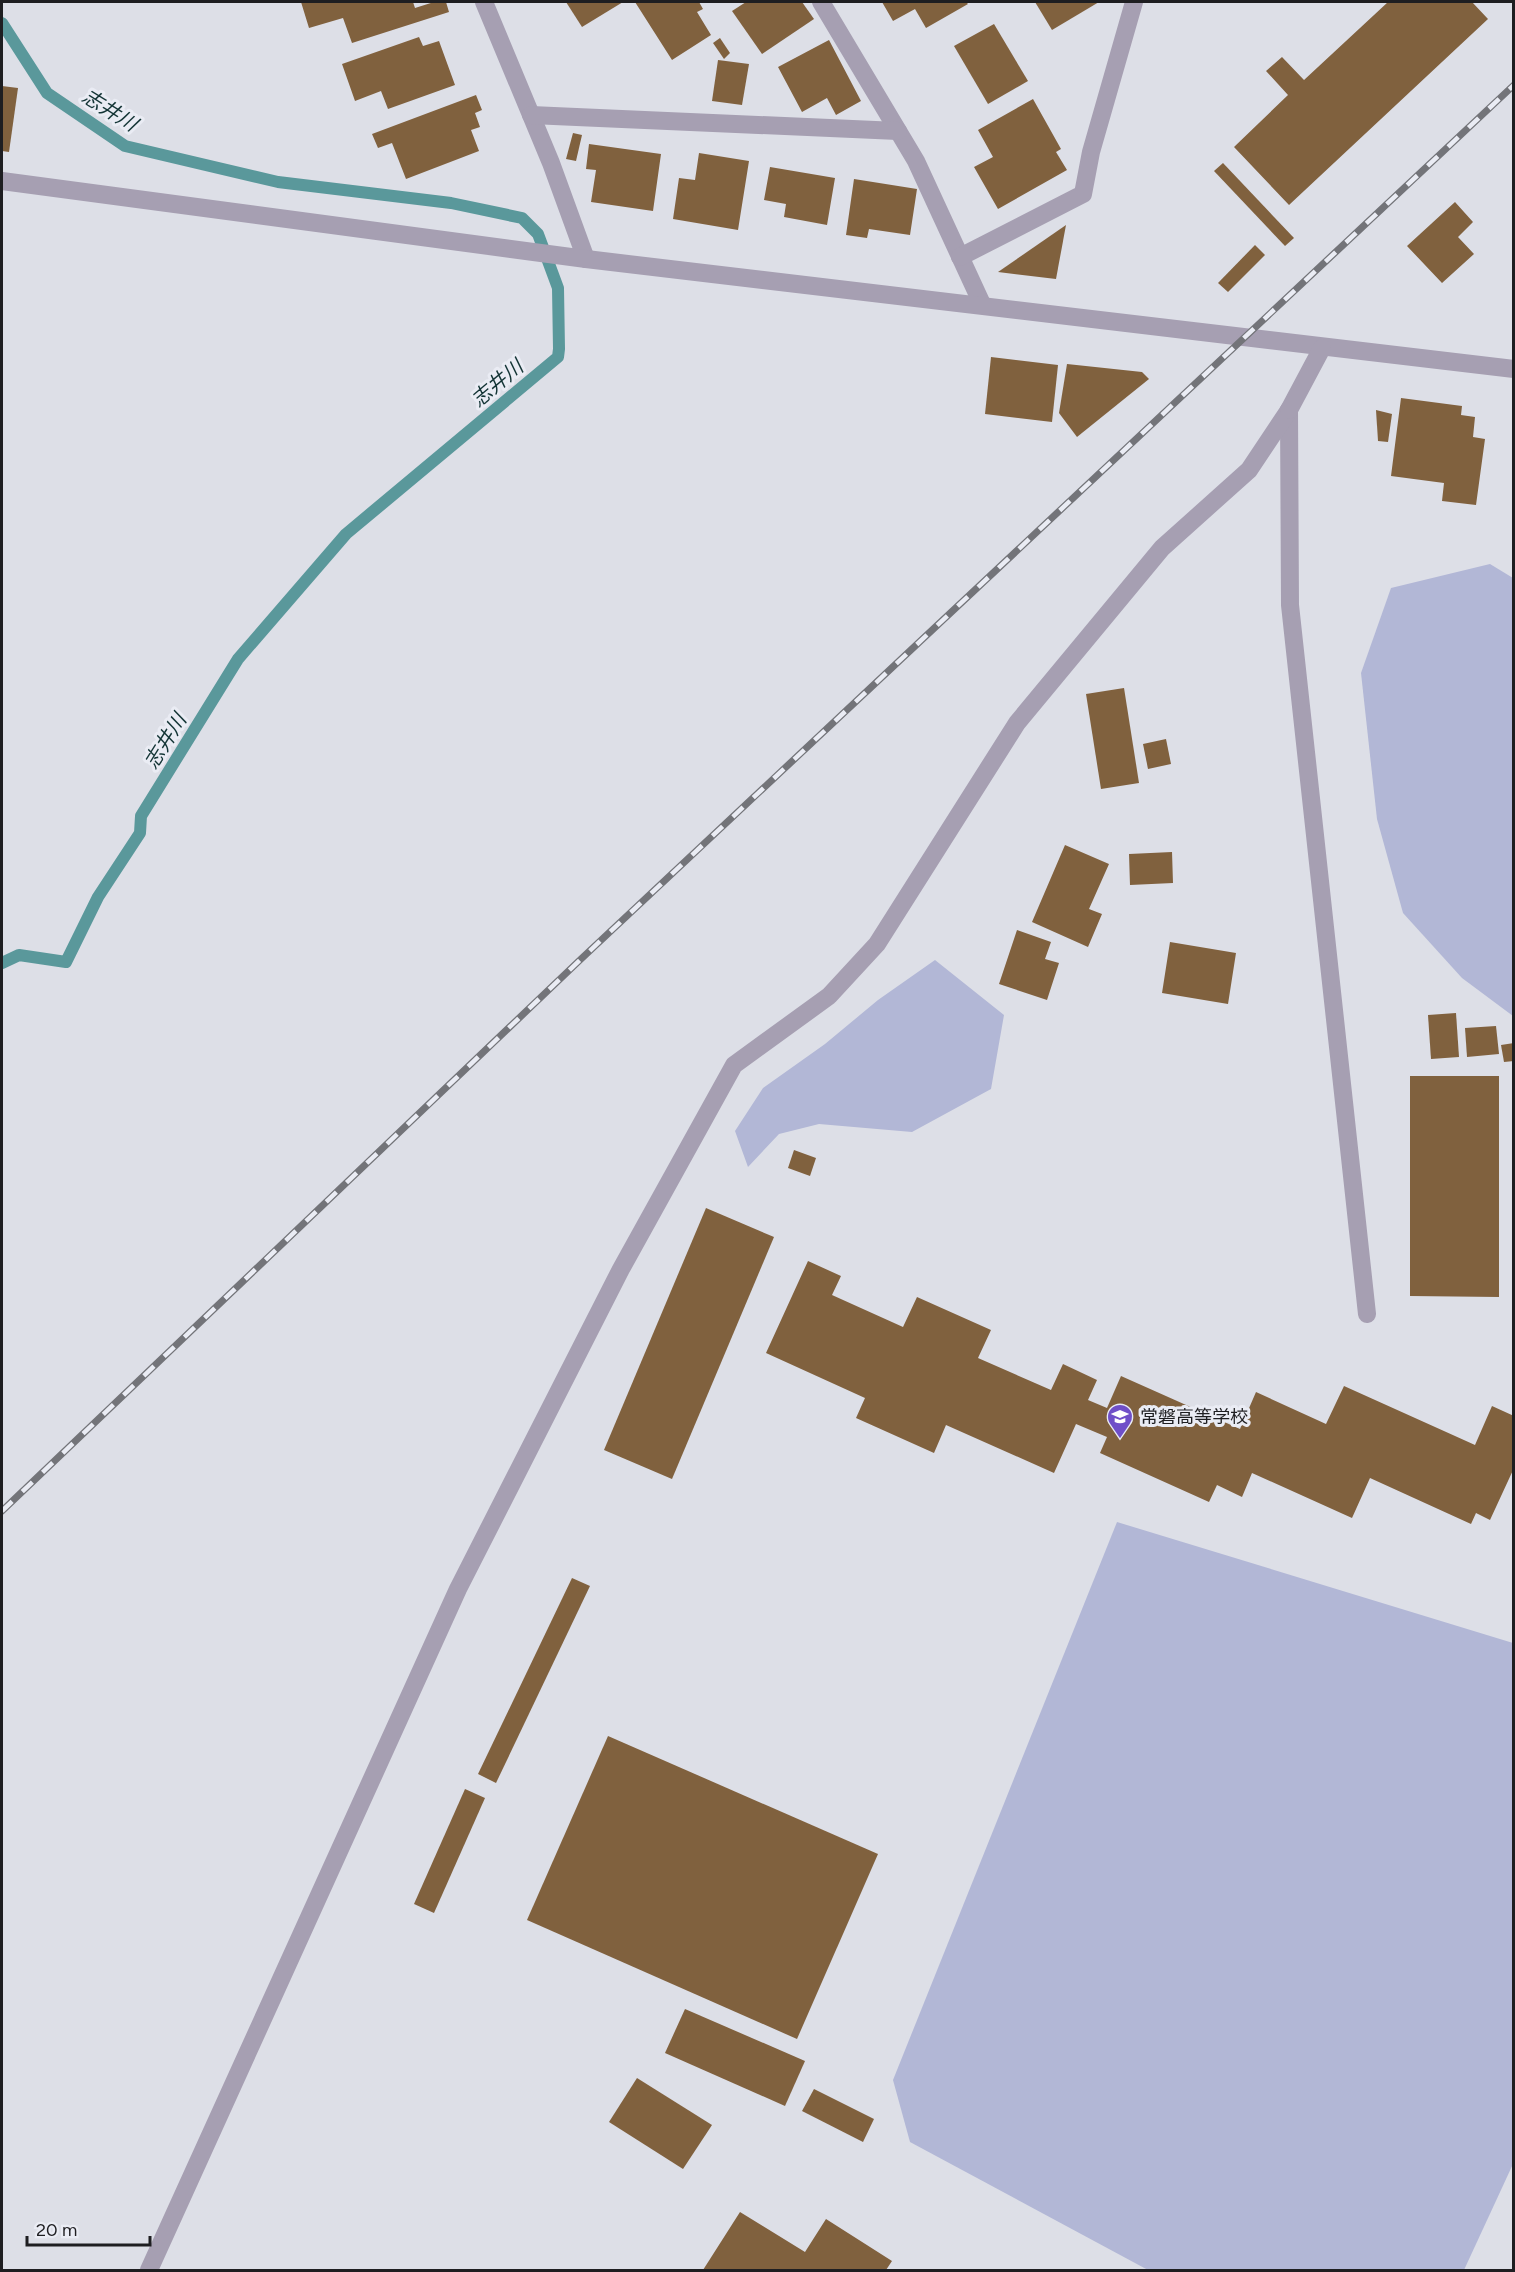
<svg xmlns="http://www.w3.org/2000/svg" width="1515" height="2272" font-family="Figtree,'Noto Sans JP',sans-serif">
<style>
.green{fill:#b2b7d6}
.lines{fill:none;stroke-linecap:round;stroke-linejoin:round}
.stream{stroke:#5a989b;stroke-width:12}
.building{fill:#80613e}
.minor{stroke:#a69fb2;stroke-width:18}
.tertiary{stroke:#a69fb2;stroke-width:18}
.rail-casing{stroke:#737479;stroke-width:7}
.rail{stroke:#eaecf4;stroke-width:4.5;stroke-dasharray:14;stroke-linecap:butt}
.labels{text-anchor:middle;stroke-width:6;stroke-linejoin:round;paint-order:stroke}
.poi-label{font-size:18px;fill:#1e1e21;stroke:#eaecf4;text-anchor:start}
.water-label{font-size:20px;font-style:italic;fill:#133435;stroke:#eaecf4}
</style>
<rect width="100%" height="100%" fill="#dddfe7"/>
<g class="green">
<path d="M1490,564L1513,578V1016L1462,978L1403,913L1377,819L1361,673L1391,588Z"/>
<path d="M935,960L1004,1015L991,1089L912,1132L819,1124L779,1134L748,1167L735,1131L763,1088L825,1044L878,1000Z"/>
<path d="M1117,1522L1513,1643V2164L1464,2270H1148L910,2142L893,2080Z"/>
</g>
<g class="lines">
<path class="stream" d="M2,23L47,93L125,146L278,182L451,203L522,218L538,234L558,288L559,349L558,357L346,534L238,659L141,816L140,833L98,897L66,962L19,955L2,963"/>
</g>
<g class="building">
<path d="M301,2H413L415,8L434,2H446L449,12L352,43L343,18L309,28Z"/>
<path d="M566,2H623L582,27Z"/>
<path d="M635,2H699L703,9L697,12L711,35L672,60Z"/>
<path d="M746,2H802L814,19L762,54L732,11Z"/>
<path d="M882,2H966L968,4L926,28L915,9L893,21Z"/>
<path d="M1035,2H1099L1052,30Z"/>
<path d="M1388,2H1472L1488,19L1289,205L1234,147L1288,95L1266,71L1282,57L1304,80Z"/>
<path d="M994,24L1028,81L988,104L954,46Z"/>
<path d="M419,37L423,46L439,41L455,85L388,109L381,91L355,101L342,64Z"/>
<path d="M720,38L730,53L724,59L713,43Z"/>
<path d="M829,40L861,101L836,115L827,98L802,112L778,67Z"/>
<path d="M718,60L749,64L742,105L712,101Z"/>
<path d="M2,86L18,88L9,152L2,151Z"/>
<path d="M476,95L482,110L475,113L480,127L471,130L479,151L406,179L392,143L378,148L372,134Z"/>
<path d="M1033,99L1061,149L1056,152L1067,170L998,209L974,167L993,157L978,130Z"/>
<path d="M573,133L582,135L576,161L566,159Z"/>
<path d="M589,144L661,154L653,211L591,202L596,170L586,169Z"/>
<path d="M699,153L749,161L738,230L673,219L679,178L695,180Z"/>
<path d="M1223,163L1294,238L1285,246L1214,171Z"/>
<path d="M770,167L835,178L827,225L784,217L786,204L764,200Z"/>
<path d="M854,179L917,189L910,235L869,229L867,238L846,235Z"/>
<path d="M1455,202L1473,222L1458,237L1474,254L1442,283L1407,246Z"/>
<path d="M1066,225L1056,279L998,272Z"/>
<path d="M1255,245L1265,255L1228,292L1218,283Z"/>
<path d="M991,357L1058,365L1052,422L985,414Z"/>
<path d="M1067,364L1142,372L1149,379L1077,437L1059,413Z"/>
<path d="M1401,398L1462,406L1461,415L1475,417L1473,437L1485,439L1476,505L1442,501L1444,483L1391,476Z"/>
<path d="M1376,410L1392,414L1388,442L1378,441Z"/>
<path d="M1124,688L1139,783L1101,789L1086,694Z"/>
<path d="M1166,739L1171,764L1148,769L1143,744Z"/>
<path d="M1065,845L1109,864L1089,909L1102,914L1088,947L1032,922Z"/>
<path d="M1172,852L1173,883L1130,885L1129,854Z"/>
<path d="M1017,930L1051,942L1045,959L1059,963L1047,1000L999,984Z"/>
<path d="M1170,942L1236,953L1228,1004L1162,993Z"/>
<path d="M1456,1013L1459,1057L1431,1059L1428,1015Z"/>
<path d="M1496,1026L1499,1054L1467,1057L1465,1028Z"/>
<path d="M1514,1043V1061L1504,1062L1501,1045Z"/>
<path d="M1410,1076H1499V1297L1410,1296Z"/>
<path d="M794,1150L816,1158L810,1176L788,1168Z"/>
<path d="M706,1208L774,1237L672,1479L604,1450Z"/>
<path d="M808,1261L841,1276L832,1295L903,1327L917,1297L991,1330L978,1358L1051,1390L1063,1364L1097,1380L1088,1400L1107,1408L1121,1376L1240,1429L1256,1392L1326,1424L1344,1386L1475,1445L1492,1406L1514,1416V1468L1490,1520L1476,1513L1471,1524L1370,1478L1352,1518L1252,1473L1242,1497L1217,1485L1209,1502L1100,1453L1107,1437L1076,1424L1054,1473L946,1425L934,1453L856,1418L865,1398L766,1353Z"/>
<path d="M572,1578L590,1586L496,1783L478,1774Z"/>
<path d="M608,1736L878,1854L797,2039L527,1920Z"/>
<path d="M465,1789L485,1798L434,1913L414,1904Z"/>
<path d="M685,2009L805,2061L785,2106L665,2053Z"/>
<path d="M637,2078L712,2125L683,2169L609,2122Z"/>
<path d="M814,2089L874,2119L863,2142L802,2111Z"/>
<path d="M740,2212L805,2252L826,2219L892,2261L886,2270H703Z"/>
</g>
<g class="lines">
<g class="minor">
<path d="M484,2L551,163L586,259"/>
<path d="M821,2L916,161L982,304"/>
<path d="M531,115L898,131"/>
<path d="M960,257L1083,194L1091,152L1134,2"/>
<path d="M1289,410L1290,605L1367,1314"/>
<path d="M149,2270L458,1589L621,1269L734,1065L829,996L877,944L1017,723L1162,548L1249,470L1289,410"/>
</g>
<g class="tertiary">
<path d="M2,181L586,259L1514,369"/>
<path d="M1289,410L1322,348"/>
</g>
<defs>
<path id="rail" d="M2,1511L581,959L1514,85"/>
</defs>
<use href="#rail" class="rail-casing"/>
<use href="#rail" class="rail"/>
</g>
<defs>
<symbol id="school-pin" viewBox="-11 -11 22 30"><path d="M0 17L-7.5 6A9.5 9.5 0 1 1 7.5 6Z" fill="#6f4fc8" stroke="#eaecf4"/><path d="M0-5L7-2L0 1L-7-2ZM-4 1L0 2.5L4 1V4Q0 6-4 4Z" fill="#fff"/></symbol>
</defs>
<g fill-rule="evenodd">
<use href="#school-pin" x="1105" y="1402" width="30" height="40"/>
</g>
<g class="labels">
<g class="poi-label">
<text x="1140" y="1423">常磐高等学校</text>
</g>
<g class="water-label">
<text transform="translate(110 110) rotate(32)" y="7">志井川</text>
<text transform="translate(497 383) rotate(-40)" y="7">志井川</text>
<text transform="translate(165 741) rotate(-58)" y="7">志井川</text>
</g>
</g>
<rect width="1515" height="2272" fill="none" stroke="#1e1e21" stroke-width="6"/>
<path d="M27 2236v9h123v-9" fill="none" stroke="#1e1e21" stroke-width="3"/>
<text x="36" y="2236" font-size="18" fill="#1e1e21" stroke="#eaecf4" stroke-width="4.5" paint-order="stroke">20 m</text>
</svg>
